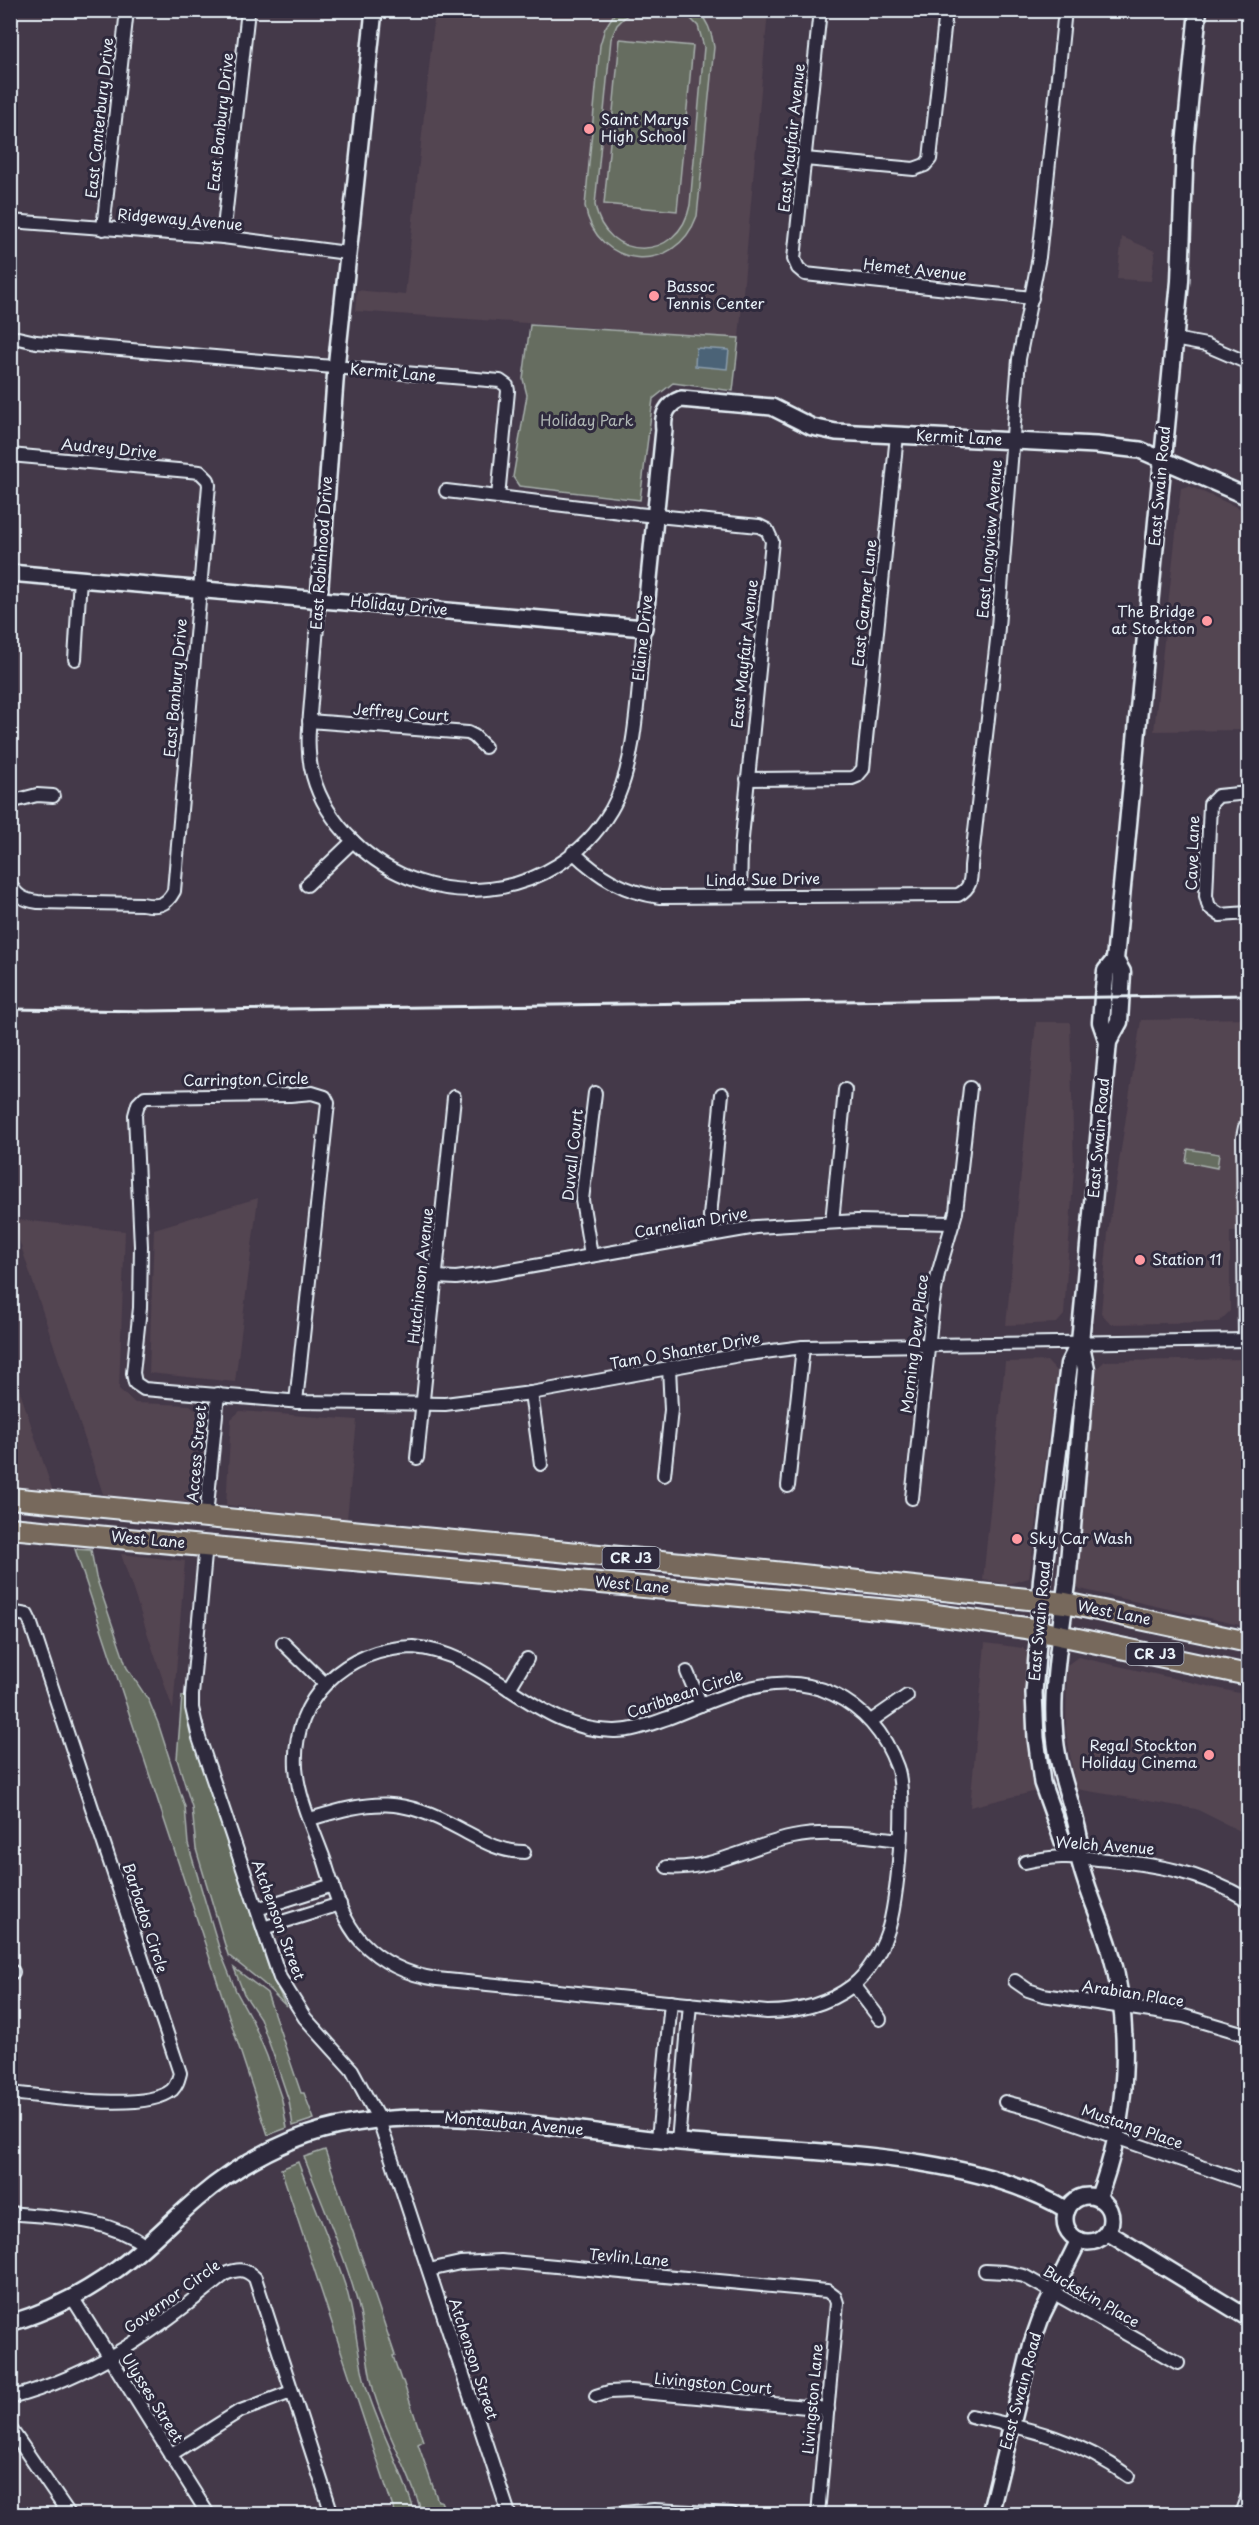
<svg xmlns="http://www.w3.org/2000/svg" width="1259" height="2525" font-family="'Playpen Sans',sans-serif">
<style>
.built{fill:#534451}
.green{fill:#666d60;stroke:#a7afac;stroke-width:1.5}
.water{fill:#4c6477;stroke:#8a9cab;stroke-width:1.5}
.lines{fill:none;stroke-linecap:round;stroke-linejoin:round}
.minor-casing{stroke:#e8f1f8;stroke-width:16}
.tertiary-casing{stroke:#e8f1f8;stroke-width:20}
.secondary-casing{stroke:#e8f1f8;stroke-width:21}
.primary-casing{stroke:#e8f1f8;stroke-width:24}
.minor{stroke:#2f2a3d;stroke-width:12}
.tertiary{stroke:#2f2a3d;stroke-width:15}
.secondary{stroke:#2f2a3d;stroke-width:16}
.primary{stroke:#77695c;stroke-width:20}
.rail{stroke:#e8f1f8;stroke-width:3}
.poi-dot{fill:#ff9aa2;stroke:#2f2a3d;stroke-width:2}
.labels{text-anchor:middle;stroke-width:6;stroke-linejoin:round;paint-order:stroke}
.shield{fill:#2f2a3d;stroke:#b0b5c0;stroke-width:1.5}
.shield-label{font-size:14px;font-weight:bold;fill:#e8f1f8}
.street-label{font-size:15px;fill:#e8f1f8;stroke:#2f2a3d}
.poi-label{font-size:15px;fill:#e8f1f8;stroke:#2f2a3d;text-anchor:start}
.park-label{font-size:15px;fill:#aeb6b4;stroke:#2f2a3d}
</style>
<rect width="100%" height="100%" fill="#443949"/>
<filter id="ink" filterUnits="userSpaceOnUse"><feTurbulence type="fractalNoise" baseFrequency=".0167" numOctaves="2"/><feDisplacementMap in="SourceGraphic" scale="12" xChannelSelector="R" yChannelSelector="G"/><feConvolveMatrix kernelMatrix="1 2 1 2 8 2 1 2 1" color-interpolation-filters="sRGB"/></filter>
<g filter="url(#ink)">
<g class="built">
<path d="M435,11H768L739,338L355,311L357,290L405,295Z"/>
<path d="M1122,237L1155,251L1151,281L1117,279Z"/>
<path d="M1189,486L1248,512V730L1154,731L1181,488Z"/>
<path d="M1248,1018V1231H1230V1311L1219,1322L1111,1324L1101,1313L1108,1233L1141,1020Z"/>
<path d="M1036,1022H1070L1074,1168L1064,1315L1057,1323L1006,1325Z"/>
<path d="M258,1198L235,1382L149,1373L154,1229Z"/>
<path d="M12,1219L125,1231L119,1389L135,1403L190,1405L198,1411L188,1502L105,1500Z"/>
<path d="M1248,1359V1627L1080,1589L1074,1582L1096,1369L1105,1361Z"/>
<path d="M1047,1361L1057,1372L1029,1578L1008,1584L983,1580L1005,1362Z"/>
<path d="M11,1364L54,1495L11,1491Z"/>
<path d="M240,1411L357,1420L347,1519L226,1505L231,1419Z"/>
<path d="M121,1554L185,1561L173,1710Z"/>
<path d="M985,1643L1023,1648L1031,1657L1028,1726L1037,1791L970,1807Z"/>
<path d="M1078,1657L1248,1695V1835L1196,1809L1076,1789L1066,1731L1067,1665Z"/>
</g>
<g class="green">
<path d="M616,11H631L617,25L611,39L595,205C605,262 679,263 690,205L704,47L698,26L683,11H698C708,21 712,33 714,47L697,216C675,277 596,269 585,206L600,45L605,28Z"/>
<path d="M620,39L693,46L677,211L604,204Z"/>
<path d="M530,325L739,338L733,391L673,383L653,399L640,500L519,486L513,477L527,395L523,379Z"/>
<path d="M1188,1149L1219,1154L1217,1168L1186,1162Z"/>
<path d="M75,1549L91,1550L96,1577L127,1668L149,1701L158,1723L185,1807L188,1844L220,1951L236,1991L253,2022L267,2056L282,2100L287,2128L268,2135Z"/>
<path d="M182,1696H185L194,1742L271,1975L286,2006L263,1983L228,1955L196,1849L192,1807L177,1759Z"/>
<path d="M234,1968L267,1993L301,2093H304L314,2119L293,2126L289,2101L276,2062L260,2018L244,1994Z"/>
<path d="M325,2150L395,2355L393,2356L401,2380L403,2381L423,2441L418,2444L438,2501H441L446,2514H422C411,2474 389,2439 376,2399C366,2368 366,2335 358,2304C344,2254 323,2206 304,2157Z"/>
<path d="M298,2162C314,2205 333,2247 347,2291C356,2322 357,2355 366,2386C379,2430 403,2470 415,2514H395L281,2169Z"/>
</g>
<path class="water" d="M696,348L729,350L727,369L695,366Z"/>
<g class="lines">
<defs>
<g id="minor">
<path d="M820,10L794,259L798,268L805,274L1032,298"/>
<path d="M805,159L914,169L925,165L930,159L946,10"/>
<path d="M10,221L223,237L347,253"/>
<path d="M103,229L127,10"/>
<path d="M223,237L248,10"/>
<path d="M1174,339L1206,345L1248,363"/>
<path d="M10,341L18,338L36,342L500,381L507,386L508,391L498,497L637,514L759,526L767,530L772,541L741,848L740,895"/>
<path d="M10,455L200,472L208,480L209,485L174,891C166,906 158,907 142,904L38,902C23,900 16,896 10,883"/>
<path d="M446,491L498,497"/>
<path d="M319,599C317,630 314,660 312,690C310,718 305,749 313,776C320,802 334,822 353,841C429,916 555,904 611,810C638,764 638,682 644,628"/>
<path d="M75,659L80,578"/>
<path d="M309,721L468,733L474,736L485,747"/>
<path d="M747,779L852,778L857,776L863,769L897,435"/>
<path d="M1248,793L1218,796L1210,804L1206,896L1209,907L1220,915L1248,913"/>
<path d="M10,802L37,795L53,796"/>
<path d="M573,852C599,877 624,892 660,897L958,895C971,888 971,880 971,866L997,640L1019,359L1039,257L1065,10"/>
<path d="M307,885L353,841"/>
<path d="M832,1222L845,1090"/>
<path d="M713,1234L710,1216L722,1094"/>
<path d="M591,1255L582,1200L595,1093"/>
<path d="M437,1277L456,1278L494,1273L756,1227L857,1221L953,1223"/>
<path d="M1245,1340L1243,1137L1245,1127L1248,1125"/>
<path d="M531,1393L541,1464"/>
<path d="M296,1402L328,1103L325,1097L312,1093L290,1095L145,1097L138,1104L135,1115L141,1246L140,1308L133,1373L135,1383L144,1389L301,1402L445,1404L531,1393L740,1355L803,1347L1248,1340"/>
<path d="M417,1458L454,1097"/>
<path d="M664,1475L671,1410L669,1367"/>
<path d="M788,1486L803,1347"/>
<path d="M912,1498L933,1302L938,1274L956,1212L970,1088"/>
<path d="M206,1517L218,1394"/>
<path d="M206,1544L192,1695V1708L199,1738L280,1978L305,2018L352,2070L379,2120L509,2514"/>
<path d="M10,1612L27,1615L30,1621L180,2073C178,2080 177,2085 172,2090C145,2113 46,2096 10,2093"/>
<path d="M283,1643L324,1683"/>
<path d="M413,1647C489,1653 537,1732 615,1731C634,1731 650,1724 668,1718C720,1698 777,1667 833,1694C864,1709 885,1734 897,1767C907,1794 898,1905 887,1933C881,1951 868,1974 852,1986C828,2004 797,2012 767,2012L437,1979C408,1975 382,1963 361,1941C341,1919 333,1887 324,1859C313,1829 298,1798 296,1767C292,1698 346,1648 413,1647Z"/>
<path d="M687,1672L701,1705"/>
<path d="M509,1689L527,1659"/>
<path d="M871,1721L907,1696"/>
<path d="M310,1819C374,1800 399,1796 460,1829C481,1840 500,1852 524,1852"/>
<path d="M1025,1862C1053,1856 1069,1856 1098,1859C1154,1864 1199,1871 1248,1900"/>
<path d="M667,1867C710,1871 752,1845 793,1837C827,1830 865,1836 900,1840"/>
<path d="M257,1909L333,1885"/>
<path d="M263,1928L340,1904"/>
<path d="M10,1972H13"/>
<path d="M1015,1981L1028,1990L1043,1995L1184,2016L1248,2035"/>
<path d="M854,1985L880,2019"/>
<path d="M1005,2102L1043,2112L1248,2183"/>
<path d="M658,2139L671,2002"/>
<path d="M678,2142L690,2004"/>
<path d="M10,2213C58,2218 106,2217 146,2246"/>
<path d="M429,2270L460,2263L501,2261L827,2291L835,2297L837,2303L818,2514"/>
<path d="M985,2271L1005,2272L1024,2276L1178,2363"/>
<path d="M72,2297L208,2514"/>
<path d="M596,2396L609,2392L631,2391L828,2409"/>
<path d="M10,2398C96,2375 157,2330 225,2274C238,2269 245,2268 255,2278L332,2514"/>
<path d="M971,2416C1030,2429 1078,2439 1128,2476"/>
<path d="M10,2428L69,2514"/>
<path d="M170,2455L238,2412L291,2392"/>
<path d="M614,2514L654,2510L732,2514"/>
<path d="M1241,2514L1248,2495"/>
</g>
<g id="tertiary">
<path d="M10,573L644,628L664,430C662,415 667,404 681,399L772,407L812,427L836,432L1096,445L1140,450L1248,497"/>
<path d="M319,599L336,368L374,10"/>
<path d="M1039,1631L1034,1693L1036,1738L1042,1783L1065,1847L1078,1856"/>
<path d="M1060,1635C1055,1676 1050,1717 1058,1757C1063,1784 1074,1809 1079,1836C1081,1843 1077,1851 1079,1858C1086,1889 1101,1919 1110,1949C1133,2029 1128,2121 1098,2198"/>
<circle cx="1088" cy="2219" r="23"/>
<path d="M1107,2232L1248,2318"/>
<path d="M10,2323C48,2312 84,2293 116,2270C145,2249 170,2222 197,2199C225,2175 259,2154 293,2140C405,2094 563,2131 680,2142C797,2153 966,2149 1067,2210"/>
<path d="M990,2514L1032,2343L1042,2315L1079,2240"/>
</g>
<g id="secondary">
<path d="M1108,1042L1101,1022L1103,997L1106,971L1115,960"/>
<path d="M1039,1631L1042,1579L1069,1364L1080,1342"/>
<path d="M1060,1635L1067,1584L1086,1369L1080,1342L1108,1042L1119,1022L1122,972L1115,960L1180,281L1185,145L1198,10"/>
</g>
<g id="primary">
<path d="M10,1498L765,1571L1065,1603L1248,1642"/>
<path d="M10,1528L922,1613L1026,1628L1248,1675"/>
</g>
</defs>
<use href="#minor" class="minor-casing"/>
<use href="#tertiary" class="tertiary-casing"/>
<use href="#secondary" class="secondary-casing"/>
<use href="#primary" class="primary-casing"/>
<use href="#minor" class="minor"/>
<use href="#tertiary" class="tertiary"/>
<use href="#secondary" class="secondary"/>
<use href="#primary" class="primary"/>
<path class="rail" d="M10,1009L148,1011L1248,995"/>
</g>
</g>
<g class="poi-dot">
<circle cx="589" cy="129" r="6"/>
<circle cx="654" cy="296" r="6"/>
<circle cx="1207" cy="621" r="6"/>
<circle cx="1140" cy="1260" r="6"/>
<circle cx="1017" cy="1539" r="6"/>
<circle cx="1209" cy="1755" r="6"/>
</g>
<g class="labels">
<g class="shield">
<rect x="602.5" y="1547" width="57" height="22" rx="4.5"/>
<rect x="1126.5" y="1643" width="57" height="22" rx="4.5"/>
</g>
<g class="shield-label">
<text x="631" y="1563">CR J3</text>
<text x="1155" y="1659">CR J3</text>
</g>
<g class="street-label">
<text transform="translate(100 118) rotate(-84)" y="5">East Canterbury Drive</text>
<text transform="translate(221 122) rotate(-84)" y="5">East Banbury Drive</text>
<text transform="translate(792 138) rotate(-84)" y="5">East Mayfair Avenue</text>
<text transform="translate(180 220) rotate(5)" y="5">Ridgeway Avenue</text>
<text transform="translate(915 270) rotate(6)" y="5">Hemet Avenue</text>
<text transform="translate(393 373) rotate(5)" y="5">Kermit Lane</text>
<text transform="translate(959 438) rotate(3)" y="5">Kermit Lane</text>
<text transform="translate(109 449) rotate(5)" y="5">Audrey Drive</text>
<text transform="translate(1160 486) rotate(-85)" y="5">East Swain Road</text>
<text transform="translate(990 539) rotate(-85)" y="5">East Longview Avenue</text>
<text transform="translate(322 553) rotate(-86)" y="5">East Robinhood Drive</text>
<text transform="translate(865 603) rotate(-84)" y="5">East Garner Lane</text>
<text transform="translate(399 606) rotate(5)" y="5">Holiday Drive</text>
<text transform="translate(643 638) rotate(-84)" y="5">Elaine Drive</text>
<text transform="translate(745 654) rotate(-84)" y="5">East Mayfair Avenue</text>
<text transform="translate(176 688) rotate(-85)" y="5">East Banbury Drive</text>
<text transform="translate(401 713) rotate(4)" y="5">Jeffrey Court</text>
<text transform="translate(1193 853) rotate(-88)" y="5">Cave Lane</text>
<text transform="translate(763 880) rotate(-1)" y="5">Linda Sue Drive</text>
<text transform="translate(246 1080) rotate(-1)" y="5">Carrington Circle</text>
<text transform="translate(1099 1138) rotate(-85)" y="5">East Swain Road</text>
<text transform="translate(573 1155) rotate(-84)" y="5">Duvall Court</text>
<text transform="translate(691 1223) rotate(-10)" y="5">Carnelian Drive</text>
<text transform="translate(421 1276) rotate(-84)" y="5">Hutchinson Avenue</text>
<text transform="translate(915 1344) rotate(-83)" y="5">Morning Dew Place</text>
<text transform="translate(685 1351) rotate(-10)" y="5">Tam O Shanter Drive</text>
<text transform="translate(197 1454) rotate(-85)" y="5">Access Street</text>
<text transform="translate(148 1540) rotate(5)" y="5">West Lane</text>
<text transform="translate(632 1585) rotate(5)" y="5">West Lane</text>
<text transform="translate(1114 1613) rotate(11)" y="5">West Lane</text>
<text transform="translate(1040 1621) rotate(-85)" y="5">East Swain Road</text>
<text transform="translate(685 1694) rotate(-19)" y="5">Caribbean Circle</text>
<text transform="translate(1105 1846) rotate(4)" y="5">Welch Avenue</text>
<text transform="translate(145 1918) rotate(72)" y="5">Barbados Circle</text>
<text transform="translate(278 1920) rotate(70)" y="5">Atchenson Street</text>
<text transform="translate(1133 1994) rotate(9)" y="5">Arabian Place</text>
<text transform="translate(514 2124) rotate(5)" y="5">Montauban Avenue</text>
<text transform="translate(1132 2127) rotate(19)" y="5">Mustang Place</text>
<text transform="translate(629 2258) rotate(5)" y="5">Tevlin Lane</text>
<text transform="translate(172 2297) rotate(-36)" y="5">Governor Circle</text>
<text transform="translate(1091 2297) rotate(30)" y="5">Buckskin Place</text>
<text transform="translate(473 2359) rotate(72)" y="5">Atchenson Street</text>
<text transform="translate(713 2384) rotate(5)" y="5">Livingston Court</text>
<text transform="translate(1021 2391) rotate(-75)" y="5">East Swain Road</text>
<text transform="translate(152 2398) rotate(58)" y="5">Ulysses Street</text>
<text transform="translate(813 2399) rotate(-85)" y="5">Livingston Lane</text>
</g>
<g class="poi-label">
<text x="601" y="125">Saint Marys<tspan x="601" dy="17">High School</tspan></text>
<text x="666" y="292">Bassoc<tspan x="666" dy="17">Tennis Center</tspan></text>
<text x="1195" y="617" text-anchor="end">The Bridge<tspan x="1195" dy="17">at Stockton</tspan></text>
<text x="1152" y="1265">Station 11</text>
<text x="1029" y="1544">Sky Car Wash</text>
<text x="1197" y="1751" text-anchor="end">Regal Stockton<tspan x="1197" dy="17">Holiday Cinema</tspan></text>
</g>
<g class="park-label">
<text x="587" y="426">Holiday Park</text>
</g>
</g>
<rect width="1259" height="2525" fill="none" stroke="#2f2a3d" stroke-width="36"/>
<rect x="18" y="18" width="1223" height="2489" fill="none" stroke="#e8f1f8" stroke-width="2" filter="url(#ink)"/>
</svg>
